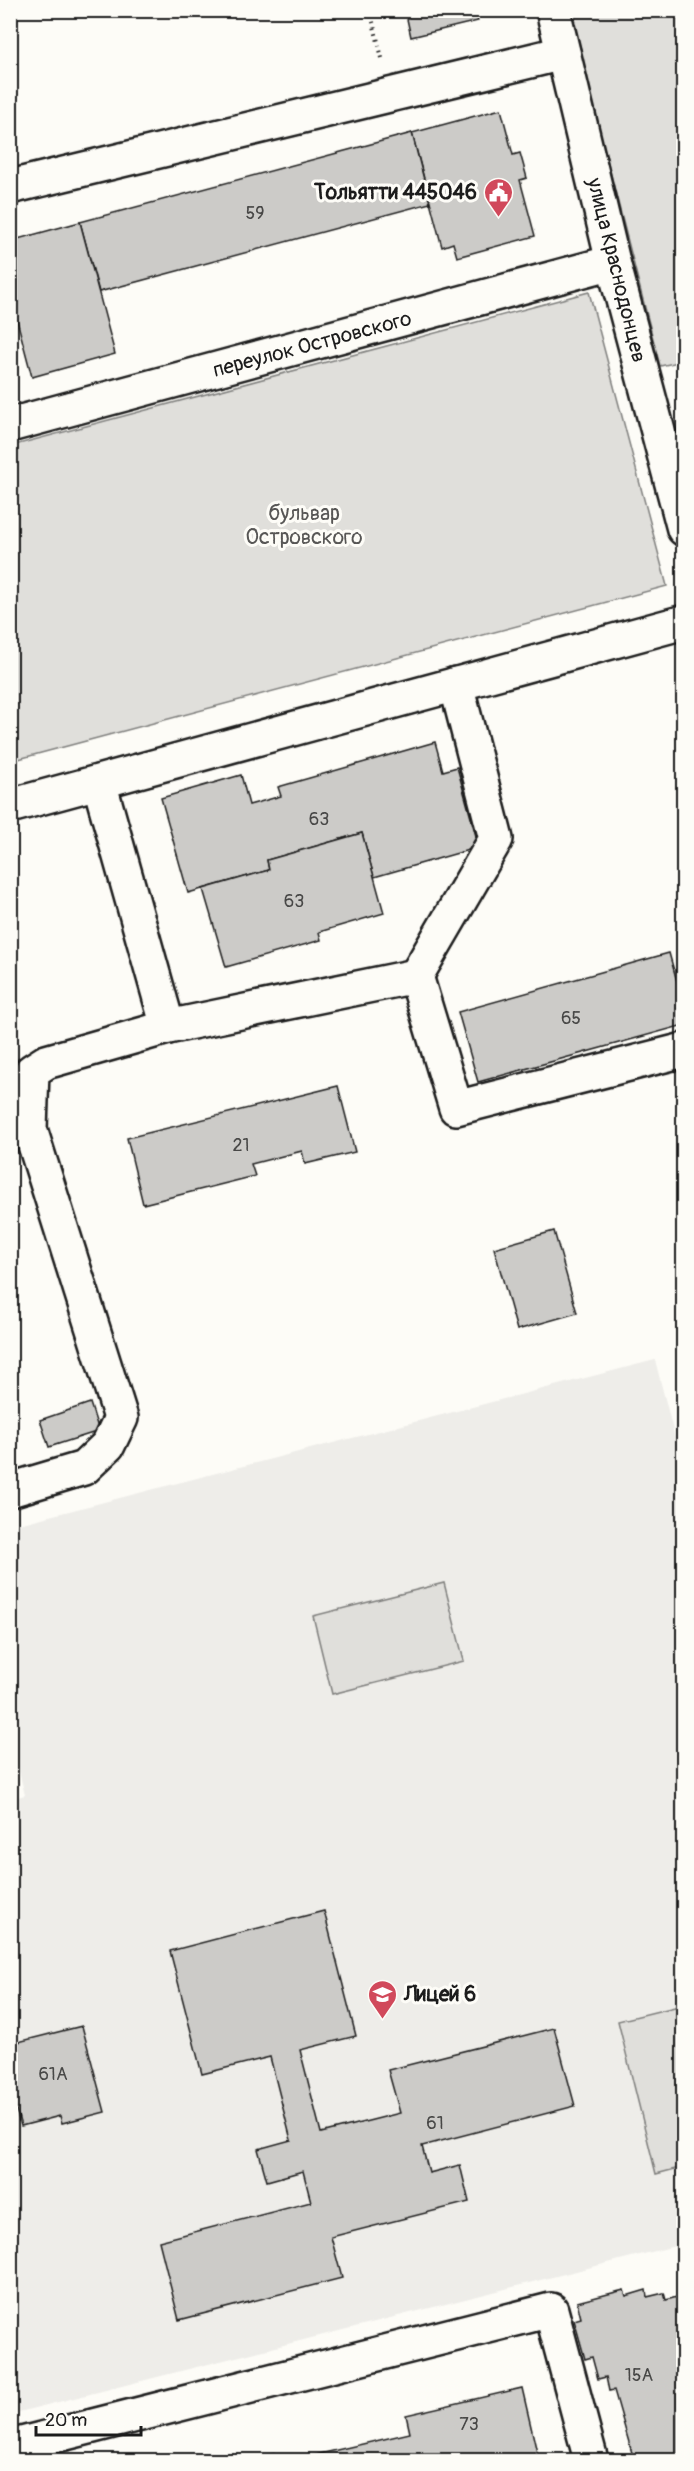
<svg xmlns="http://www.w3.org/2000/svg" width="694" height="2471" font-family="Pangolin,sans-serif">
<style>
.built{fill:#eeede9}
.green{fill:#e0dfdb;stroke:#7e7e7c;stroke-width:1.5}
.building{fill:#cccbc8;stroke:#1c1c1c;stroke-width:1.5}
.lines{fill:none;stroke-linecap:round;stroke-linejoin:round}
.minor-casing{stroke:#1c1c1c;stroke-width:38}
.path{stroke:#1c1c1c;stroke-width:4;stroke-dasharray:1.5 4.5;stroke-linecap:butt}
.minor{stroke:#fdfcf7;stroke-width:33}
.labels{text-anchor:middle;stroke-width:6;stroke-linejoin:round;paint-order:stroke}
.number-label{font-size:18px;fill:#484847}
.poi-label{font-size:21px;font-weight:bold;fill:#1c1c1c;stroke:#fdfcf7;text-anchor:end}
.street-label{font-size:21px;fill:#1c1c1c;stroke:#fdfcf7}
.park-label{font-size:21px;fill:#575655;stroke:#fdfcf7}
</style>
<rect width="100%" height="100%" fill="#fdfcf7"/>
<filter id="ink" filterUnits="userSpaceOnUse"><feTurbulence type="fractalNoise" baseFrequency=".0167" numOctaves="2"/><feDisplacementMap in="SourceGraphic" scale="12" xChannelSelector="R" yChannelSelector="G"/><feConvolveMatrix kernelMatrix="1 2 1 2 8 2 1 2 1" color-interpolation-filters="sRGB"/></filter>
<g filter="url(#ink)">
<path class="built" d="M655,1360L684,1473L683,2244L11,2414L10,1799L25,1795L11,1740V1526Z"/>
<g class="green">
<path d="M569,11H683V361L660,366Z"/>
<path d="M589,292L667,586L11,761V446Z"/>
<path d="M444,1583L464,1661L332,1694L313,1616Z"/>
<path d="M683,2005V2167L656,2174L618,2021Z"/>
</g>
<g class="building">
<path d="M405,10H475L478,21L411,37Z"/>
<path d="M501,109L513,155L520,153L527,178L520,180L535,236L457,257L453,243L442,247L412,133Z"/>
<path d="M412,133L430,203L99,292L80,222Z"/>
<path d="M80,222L115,354L32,377L10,294V241Z"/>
<path d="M10,294L16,315L10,317Z"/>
<path d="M435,742L443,771L457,767L479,847L374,877L362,833L267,860L269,870L188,893L161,798L241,775L249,805L281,796L278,787Z"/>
<path d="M362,833L384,913L319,932L321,940L226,967L203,889L269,870L267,860Z"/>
<path d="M669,953L684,1006V1025L478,1082L458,1012Z"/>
<path d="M338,1086L355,1152L305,1164L302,1151L251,1164L255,1176L143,1204L127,1138Z"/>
<path d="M554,1231L577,1313L517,1330L494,1248Z"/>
<path d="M90,1403L99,1431L49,1447L40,1420Z"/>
<path d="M324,1911L356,2036L300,2050L321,2133L400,2113L388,2070L554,2028L575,2106L422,2146L429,2173L460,2165L469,2202L331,2237L342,2278L179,2320L159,2241L311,2202L303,2171L267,2181L258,2149L291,2140L270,2057L202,2074L170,1951Z"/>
<path d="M82,2026L105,2112L62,2123L60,2116L21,2126L14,2103L10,2104V2044Z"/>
<path d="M624,2290L626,2296L646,2290L647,2297L664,2293L666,2300L684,2295V2373H681L684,2383V2460H634L614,2390L609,2391L606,2377L598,2379L592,2357L585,2359L574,2320L581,2318L577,2302Z"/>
<path d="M522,2388L538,2457L524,2460H294L410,2433L406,2415Z"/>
<path d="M274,2454L275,2460H245Z"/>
</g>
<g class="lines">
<defs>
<g id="minor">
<path d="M553,10L613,262L684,529"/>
<path d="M10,187L563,53"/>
<path d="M10,425L613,262"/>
<path d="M99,782L168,1027L416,976L456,1108L684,1050"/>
<path d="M10,806L684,622"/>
<path d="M416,976L496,839L456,684"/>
<path d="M10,1490L84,1468L108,1445L121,1418L30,1129L32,1071L46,1062L168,1027"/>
<path d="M10,2447L551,2310L591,2460"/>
</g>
</defs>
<use href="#minor" class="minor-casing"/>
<path class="path" d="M370,10L383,62"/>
<use href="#minor" class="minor"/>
</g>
</g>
<defs>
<symbol id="civic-pin" viewBox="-11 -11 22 30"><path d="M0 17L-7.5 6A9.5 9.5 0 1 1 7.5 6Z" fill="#d1495b" stroke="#fdfcf7"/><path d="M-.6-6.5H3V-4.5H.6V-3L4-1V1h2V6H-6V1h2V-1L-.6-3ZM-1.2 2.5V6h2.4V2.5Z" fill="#fff"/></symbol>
<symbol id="school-pin" viewBox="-11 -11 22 30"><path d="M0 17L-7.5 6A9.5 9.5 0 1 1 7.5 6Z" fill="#d1495b" stroke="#fdfcf7"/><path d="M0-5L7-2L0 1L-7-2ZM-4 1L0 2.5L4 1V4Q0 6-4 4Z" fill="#fff"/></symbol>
</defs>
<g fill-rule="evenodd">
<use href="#civic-pin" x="482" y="176" width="33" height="45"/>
<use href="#school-pin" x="366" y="1978" width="33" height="45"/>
</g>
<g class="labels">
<g class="number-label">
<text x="255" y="219">59</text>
<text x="319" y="825">63</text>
<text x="294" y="907">63</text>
<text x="571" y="1024">65</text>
<text x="241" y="1151">21</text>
<text x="53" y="2080">61А</text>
<text x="435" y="2129">61</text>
<text x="639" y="2381">15А</text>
<text x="469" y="2430">73</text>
</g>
<g class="poi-label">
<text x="477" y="199">Тольятти 445046</text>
<text x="404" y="2001" text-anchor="start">Лицей 6</text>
</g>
<g class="street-label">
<text transform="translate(617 270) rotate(76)" y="7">улица Краснодонцев</text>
<text transform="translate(312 344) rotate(-15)" y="7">переулок Островского</text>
</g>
<g class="park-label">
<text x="304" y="520">бульвар<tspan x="304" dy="24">Островского</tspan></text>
</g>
</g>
<rect width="694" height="2471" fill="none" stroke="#fdfcf7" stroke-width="36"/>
<rect x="18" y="18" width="658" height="2435" fill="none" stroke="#1c1c1c" stroke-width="2" filter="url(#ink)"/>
<path d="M36 2426v9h105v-9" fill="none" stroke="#1c1c1c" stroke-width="3"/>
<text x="45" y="2426" font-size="18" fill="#1c1c1c" stroke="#fdfcf7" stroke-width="4.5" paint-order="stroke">20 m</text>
</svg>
